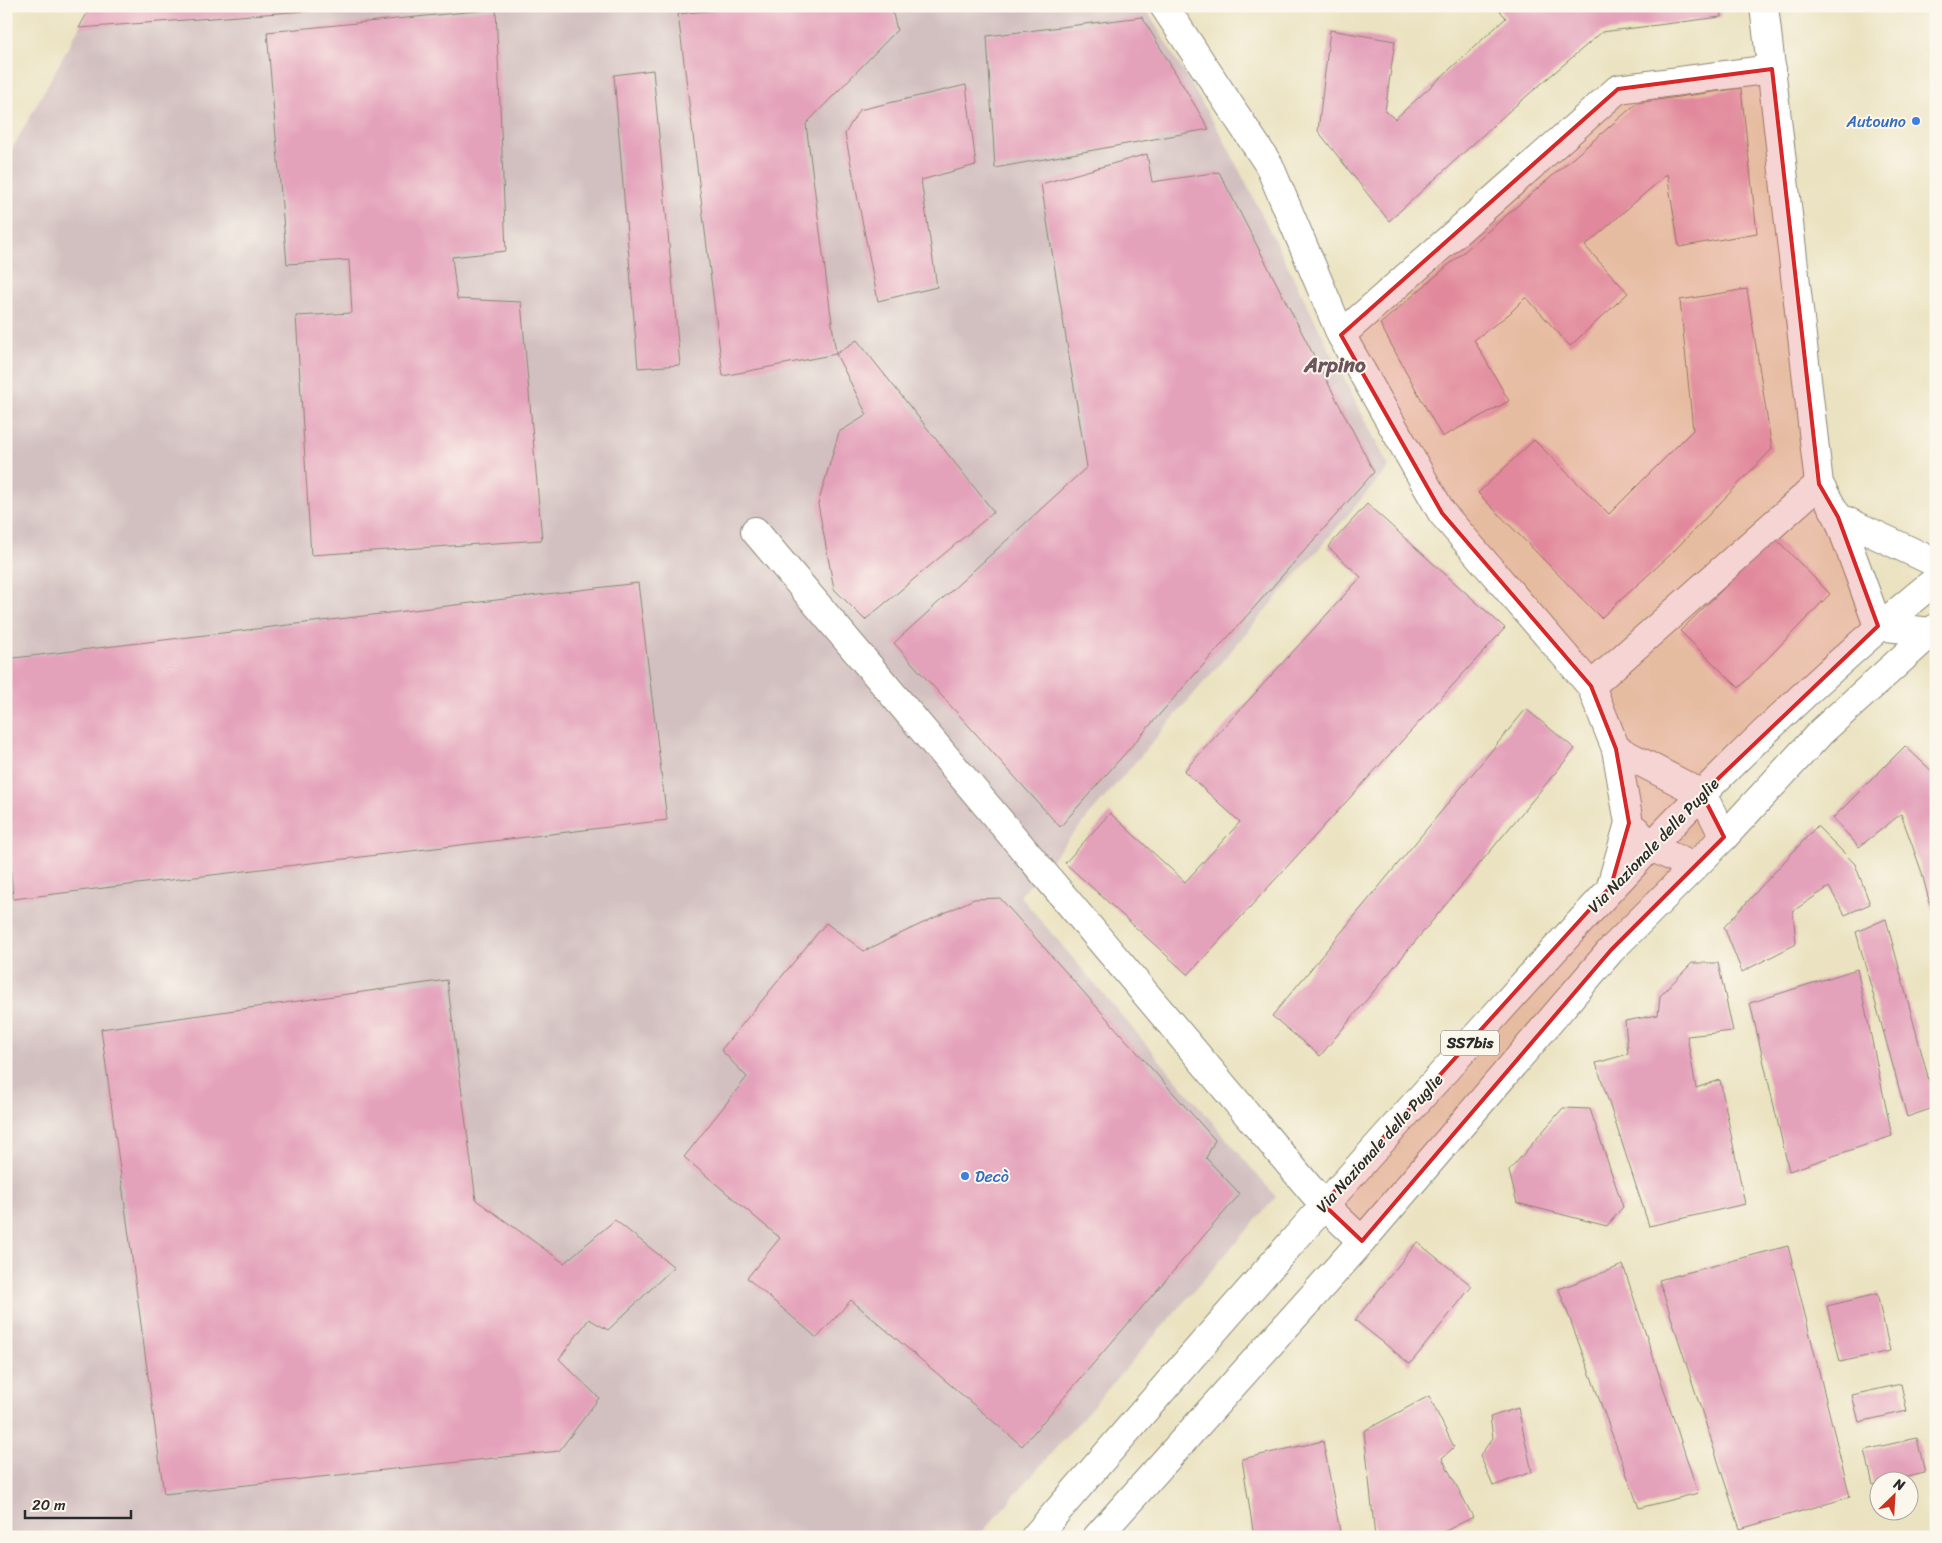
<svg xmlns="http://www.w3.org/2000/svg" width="1942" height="1543" font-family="Sriracha,sans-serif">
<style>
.industrial{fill:#d2bfc0}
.building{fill:#e4a1ba}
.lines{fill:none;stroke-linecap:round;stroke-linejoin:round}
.street-casing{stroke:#8a8676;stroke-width:30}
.primary-casing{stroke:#8a8676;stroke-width:30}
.street{stroke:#fff;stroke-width:28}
.primary{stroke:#fff;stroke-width:28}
.marked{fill:#d62828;fill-opacity:0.2;stroke:#d62828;stroke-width:4;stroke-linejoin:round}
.shop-dot{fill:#3f7fe0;stroke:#fbf7ec;stroke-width:2}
.labels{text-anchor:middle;stroke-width:4;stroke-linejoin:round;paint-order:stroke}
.shield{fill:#fbf7ec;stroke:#696865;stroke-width:1}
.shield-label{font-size:15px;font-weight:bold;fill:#2b2b2b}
.shop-label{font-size:16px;fill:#366cbe;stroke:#fbf7ec;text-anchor:end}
.street-label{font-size:16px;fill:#2b2b2b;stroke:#fbf7ec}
.district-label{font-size:21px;font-weight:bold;fill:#6c545d;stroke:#fbf7ec}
</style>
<rect width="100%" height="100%" fill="#fbf7ec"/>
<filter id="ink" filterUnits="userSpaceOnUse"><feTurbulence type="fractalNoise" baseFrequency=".02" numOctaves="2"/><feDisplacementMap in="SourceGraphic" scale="10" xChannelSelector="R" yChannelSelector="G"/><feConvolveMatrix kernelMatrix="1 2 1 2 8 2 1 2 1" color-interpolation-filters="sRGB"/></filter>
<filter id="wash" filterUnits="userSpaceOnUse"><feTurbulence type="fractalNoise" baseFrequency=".0096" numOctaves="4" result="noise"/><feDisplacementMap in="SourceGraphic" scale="20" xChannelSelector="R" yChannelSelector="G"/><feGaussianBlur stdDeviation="1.12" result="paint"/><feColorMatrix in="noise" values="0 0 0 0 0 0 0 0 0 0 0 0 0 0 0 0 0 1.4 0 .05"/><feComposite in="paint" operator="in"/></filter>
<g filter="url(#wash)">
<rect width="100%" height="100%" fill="#eae2c0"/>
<path class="industrial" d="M91,6H1144L1224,140L1389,467L1020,896L1276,1197L978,1537H6V160Z"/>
<g id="blocks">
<g class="building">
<path d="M91,6H345V8L79,28Z"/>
<path d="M755,6H891L897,30L806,124L836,354L723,376L678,14Z"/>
<path d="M1496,6H1720L1721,17L1602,32L1508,112L1389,221L1318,131L1330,30L1395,41L1385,111L1395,119L1506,18Z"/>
<path d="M496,9L506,251L452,257L457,299L521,302L542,540L311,555L296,316L352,313L349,260L287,264L267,32Z"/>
<path d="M1142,17L1209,129L995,168L987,36Z"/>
<path d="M653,70L680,365L638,368L614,75Z"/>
<path d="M966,85L976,165L921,180L937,287L878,301L845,134L859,110Z"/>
<path d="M1741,88L1757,233L1679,247L1667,174L1585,246L1628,293L1570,346L1526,297L1509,314L1474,340L1509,401L1442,437L1380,324L1637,103Z"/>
<path d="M1147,154L1152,182L1219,172L1374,472L1060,827L894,643L1087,467L1041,184Z"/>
<path d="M1747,289L1772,449L1670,555L1601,618L1478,493L1534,440L1609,514L1693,430L1680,300Z"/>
<path d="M857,340L994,512L865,620L834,589L818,504L839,432L867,415L836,354Z"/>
<path d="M1367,504L1505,628L1188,975L1065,863L1110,813L1185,882L1240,822L1184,771L1361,577L1328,547Z"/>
<path d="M1775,538L1830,594L1739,688L1680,631Z"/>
<path d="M638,583L667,820L13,899L6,808V659Z"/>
<path d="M1526,709L1575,749L1320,1056L1272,1016Z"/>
<path d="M1905,746L1936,775V927L1921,870L1901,814L1859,847L1833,818Z"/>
<path d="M1817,826L1855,864L1870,904L1845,915L1829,887L1793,911L1796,944L1742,972L1724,927Z"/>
<path d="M1000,898L1215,1140L1206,1158L1240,1194L1022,1446L851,1300L817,1338L747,1278L780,1238L684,1157L747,1077L721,1050L826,923L864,951L974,899Z"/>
<path d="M1886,919L1936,1107L1907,1117L1856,932Z"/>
<path d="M1692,963H1718L1733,1031L1687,1036L1696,1088L1720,1080L1745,1204L1649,1226L1596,1063L1628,1054L1625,1021L1658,1015L1660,996Z"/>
<path d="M1857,969L1892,1136L1789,1171L1750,1003Z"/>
<path d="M447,980L476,1200L564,1263L615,1220L674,1267L608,1330L589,1319L559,1359L599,1398L559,1451L164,1494L101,1029Z"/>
<path d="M1563,1108L1590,1109L1623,1207L1607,1226L1517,1203L1509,1171Z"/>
<path d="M1417,1242L1472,1286L1410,1364L1355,1320Z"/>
<path d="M1788,1246L1850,1497L1740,1529L1659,1280Z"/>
<path d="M1623,1265L1698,1493L1639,1508L1559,1289Z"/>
<path d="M1877,1294L1890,1351L1840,1362L1827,1306Z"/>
<path d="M1901,1384L1907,1411L1859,1422L1852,1395Z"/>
<path d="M1429,1396L1454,1447L1442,1458L1473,1517L1434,1537H1375L1364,1431Z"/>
<path d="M1518,1408L1532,1472L1493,1486L1480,1455L1493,1438L1490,1417Z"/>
<path d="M1917,1438L1925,1473L1893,1480H1880V1483L1873,1485L1865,1450Z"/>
<path d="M1323,1441L1341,1537H1254L1242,1459Z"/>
</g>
</g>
</g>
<g filter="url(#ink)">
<use href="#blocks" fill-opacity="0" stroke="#8a8676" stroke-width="1"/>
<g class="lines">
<defs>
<g id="street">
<path d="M1164,6L1269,165L1341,335L1442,513L1591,686L1616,749L1629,823L1611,886"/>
<path d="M1764,6L1819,484L1838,517L1878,626L1931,632"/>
<path d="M1341,335L1618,89L1772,69"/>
<path d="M1838,517L1936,563"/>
<path d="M755,531L1323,1204L1362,1241"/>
<path d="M1591,686L1819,484"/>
<path d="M1616,749L1702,794L1724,837"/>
<path d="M1636,830L1651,847L1694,867"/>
</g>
<g id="primary">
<path d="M1035,1537C1185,1363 1336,1190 1490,1021C1630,865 1773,712 1936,580"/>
<path d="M1097,1537L1362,1241L1611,950L1724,837L1822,731L1936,628"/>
</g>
</defs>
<use href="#street" class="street-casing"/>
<use href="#primary" class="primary-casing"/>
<use href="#street" class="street"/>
<use href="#primary" class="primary"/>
</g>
</g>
<path class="marked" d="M1772,69L1819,484L1838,517L1878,626L1702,794L1724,837L1611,950L1362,1241L1323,1204L1611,886L1629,823L1616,749L1591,686L1442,513L1341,335L1618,89Z"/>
<g class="shop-dot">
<circle cx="1916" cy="121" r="5"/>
<circle cx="965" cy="1176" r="5"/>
</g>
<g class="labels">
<rect class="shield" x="1441" y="1030.5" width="58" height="25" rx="4"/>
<g class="shield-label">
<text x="1470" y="1048">SS7bis</text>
</g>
<g class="shop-label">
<text x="1906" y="127">Autouno</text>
<text x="975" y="1182" text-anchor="start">Decò</text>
</g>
<g class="street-label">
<text transform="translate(1653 845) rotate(-46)" y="6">Via Nazionale delle Puglie</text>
<text transform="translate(1379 1143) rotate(-48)" y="6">Via Nazionale delle Puglie</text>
</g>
<g class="district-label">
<text x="1335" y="372">Arpino</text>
</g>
</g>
<rect width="1942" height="1543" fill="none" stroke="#fbf7ec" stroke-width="25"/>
<g transform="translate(1894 1496) rotate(25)"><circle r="24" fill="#fbf7ec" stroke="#a8a59f"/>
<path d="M0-4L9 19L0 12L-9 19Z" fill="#c8321e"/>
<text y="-8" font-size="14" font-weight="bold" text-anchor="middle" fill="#2b2b2b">N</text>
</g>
<path d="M25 1510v8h106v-8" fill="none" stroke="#2b2b2b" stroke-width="2.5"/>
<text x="32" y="1510" font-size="15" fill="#2b2b2b" stroke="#fbf7ec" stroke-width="4" paint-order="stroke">20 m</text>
</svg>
